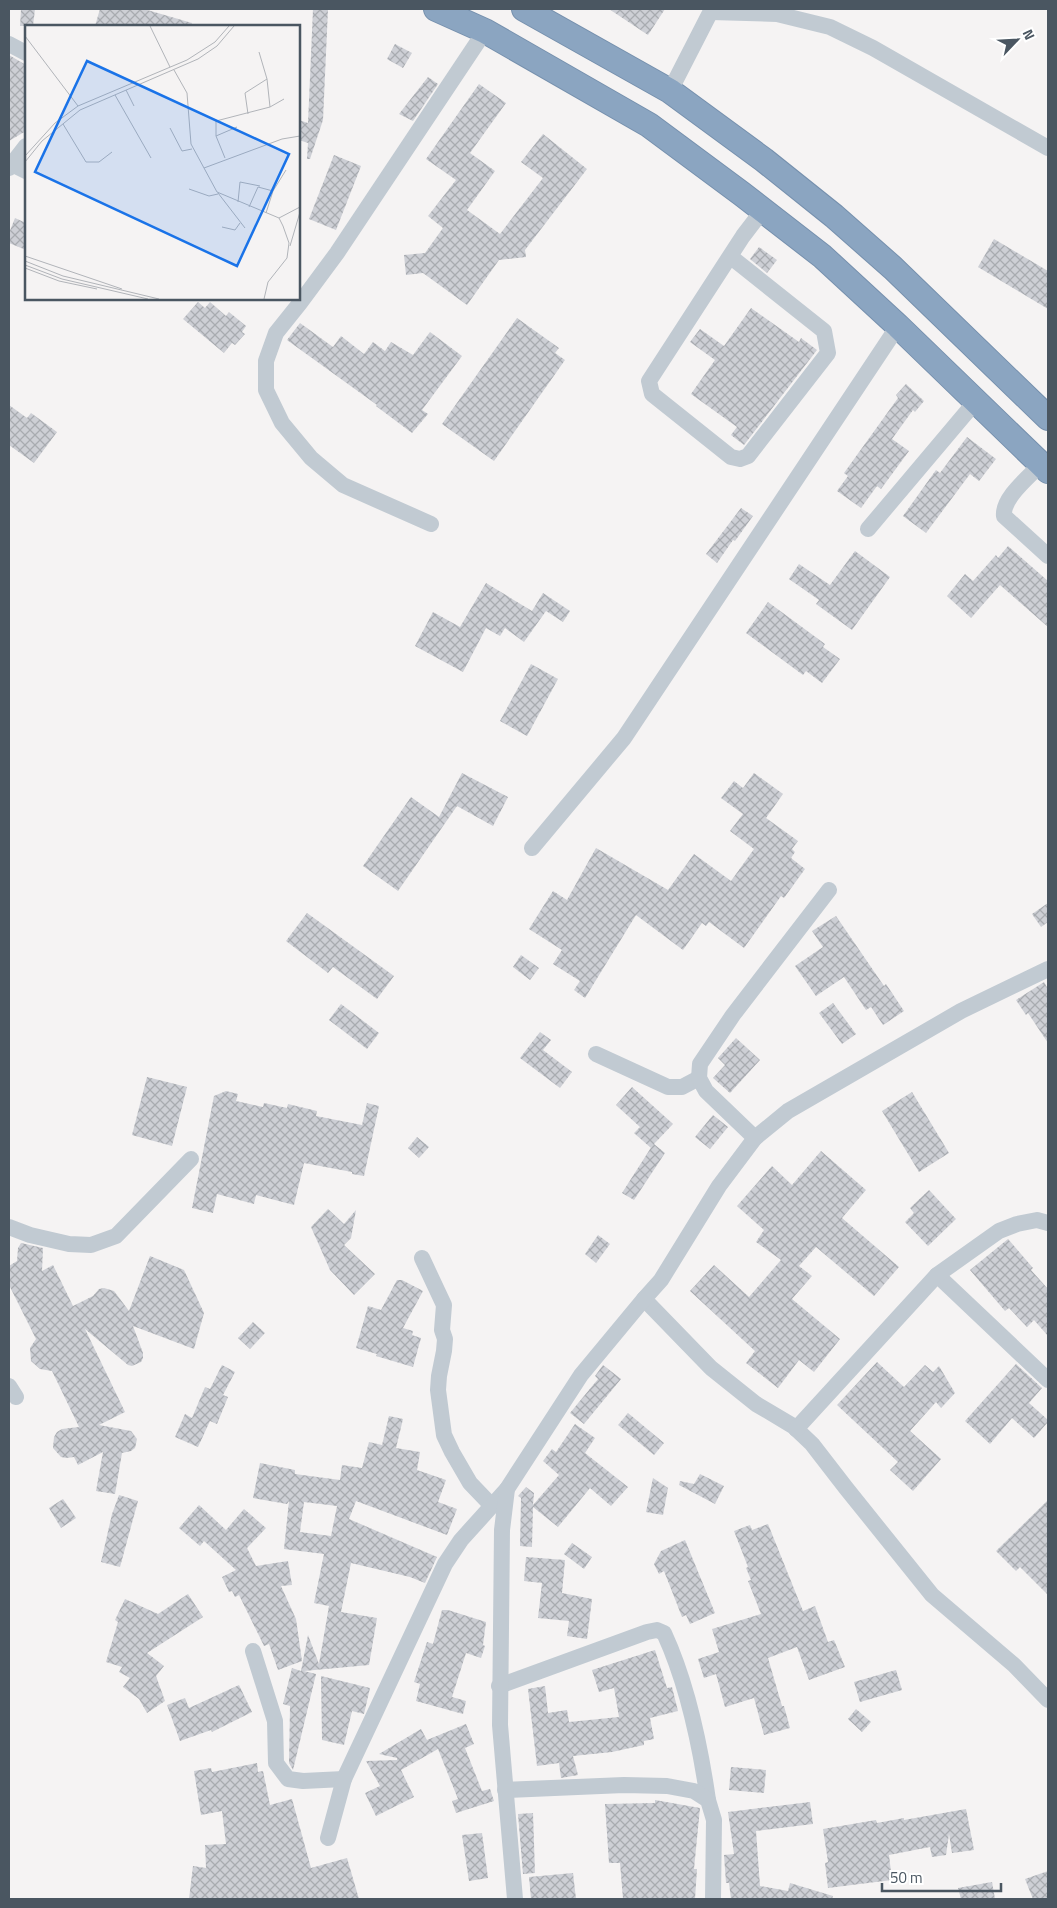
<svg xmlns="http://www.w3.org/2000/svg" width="1057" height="1908" font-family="'Titillium Web',sans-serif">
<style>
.building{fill:url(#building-cross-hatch);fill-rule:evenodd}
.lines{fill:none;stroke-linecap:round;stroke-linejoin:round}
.highway-casing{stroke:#7690ad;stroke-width:26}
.minor{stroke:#c1cad2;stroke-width:16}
.highway{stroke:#8ba5c1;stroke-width:24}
.inset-road{fill:none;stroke:#b1b4b9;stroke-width:1}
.view{fill:#1a73e8;fill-opacity:0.15;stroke:#1a73e8;stroke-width:2.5}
.inset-edge{fill:none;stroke:#4a5661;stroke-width:2.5}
</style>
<defs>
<pattern id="building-cross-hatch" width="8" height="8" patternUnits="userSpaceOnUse" patternTransform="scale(1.25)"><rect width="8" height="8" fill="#cdcfd5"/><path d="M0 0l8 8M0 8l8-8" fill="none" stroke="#a8abb0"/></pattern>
</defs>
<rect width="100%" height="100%" fill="#f5f3f3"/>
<g class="building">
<path d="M21,9H35L33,26H20Z"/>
<path d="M100,9H144L192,23L191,26H95Z"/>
<path d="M313,9H328L323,120L310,159H307L308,143L299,140V120L308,123Z"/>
<path d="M609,9H665L648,35Z"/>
<path d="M395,44L412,53L403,68L387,59Z"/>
<path d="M9,55L26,65V131L9,141Z"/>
<path d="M428,77L438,84L413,121L399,114Z"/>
<path d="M479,84L506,103L470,153L495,171L467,210L500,234L543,178L521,162L543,134L587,169L525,250L526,257L499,260L467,305L423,273L406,275L404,255L425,253L443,228L428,216L456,180L426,159Z"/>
<path d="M334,155L361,166L336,230L309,219Z"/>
<path d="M15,218L26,223V250L9,243V233Z"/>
<path d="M994,239L1048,271V309L978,267Z"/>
<path d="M759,247L777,260L767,273L750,259Z"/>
<path d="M198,302L205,308L210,302L226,316L229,312L246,326L242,332L245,334L235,345L232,343L224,353L183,319Z"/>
<path d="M751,308L799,342L801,338L817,350L744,445L731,435L737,427L691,394L715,360L690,342L700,329L724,346Z"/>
<path d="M517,318L559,348L555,353L565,360L494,461L442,424Z"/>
<path d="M300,323L333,347L341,336L364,354L373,342L385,351L391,342L413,355L430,332L462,356L422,410L428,414L412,433L376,406L377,405L287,340Z"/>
<path d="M906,384L924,401L915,412L913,410L892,439L909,451L881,489L877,486L861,508L837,491L848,476L844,473L898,398L896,395Z"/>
<path d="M9,405L27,418L31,413L57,432L34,463L9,445Z"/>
<path d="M967,437L996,459L979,481L970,474L926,533L903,516L936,470L940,473Z"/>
<path d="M741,508L753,516L735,541L733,540L717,563L706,554Z"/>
<path d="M1008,546L1048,581V627L1000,585L971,618L947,596L965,574L973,581L996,555L998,558Z"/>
<path d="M855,551L890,577L852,630L816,604L819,600L789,579L799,564L830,585Z"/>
<path d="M486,583L532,611L543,593L570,611L563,622L546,611L524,642L505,628L500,636L486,628L463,672L415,646L433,612L460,627Z"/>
<path d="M768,602L825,644L823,647L840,659L822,683L806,671L803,675L746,633Z"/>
<path d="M531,664L558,679L527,736L500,721Z"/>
<path d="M462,773L508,797L493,826L457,806L398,891L363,866L411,797L439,817Z"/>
<path d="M754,773L783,794L766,818L798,841L792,849L795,852L791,858L805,869L784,898L781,896L744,948L709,922L706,926L702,923L683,950L636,915L585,998L574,990L580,981L553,964L562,950L529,929L553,891L567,900L596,848L668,890L694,854L731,881L754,849L730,831L743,814L721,798L734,781L743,788Z"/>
<path d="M1048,903V922L1041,927L1032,914Z"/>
<path d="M307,913L394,976L377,999L333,967L328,973L286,941Z"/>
<path d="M836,916L884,986L886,984L904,1011L883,1025L871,1007L866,1010L844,977L816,996L795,966L823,947L812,931Z"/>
<path d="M521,955L539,968L530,980L513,967Z"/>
<path d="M1044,982L1048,989V1043L1028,1013L1026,1015L1016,1000Z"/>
<path d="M833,1003L856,1034L842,1044L819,1013Z"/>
<path d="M341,1004L379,1033L367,1049L329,1020Z"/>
<path d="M540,1032L551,1040L543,1050L572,1072L560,1088L520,1058Z"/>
<path d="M736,1038L760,1060L730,1093L713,1078L725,1065L718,1058Z"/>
<path d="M147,1077L187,1087L172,1146L132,1135Z"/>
<path d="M632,1087L673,1124L654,1144L665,1153L634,1200L622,1193L652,1146L651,1148L634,1133L640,1127L616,1105Z"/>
<path d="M226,1091L238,1094L236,1101L263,1107L264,1103L287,1108L288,1104L317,1111L316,1116L362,1125L367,1103L379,1106L364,1176L352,1174V1172L304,1163L294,1205L256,1195L254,1204L217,1194L213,1213L192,1208L214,1096Z"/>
<path d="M912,1092L949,1153L919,1172L882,1111Z"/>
<path d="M713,1115L728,1127L710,1149L695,1137Z"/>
<path d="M417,1137L429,1147L419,1158L408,1148Z"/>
<path d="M821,1151L866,1190L842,1218L899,1267L874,1296L816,1247L799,1266L812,1276L792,1299L840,1339L814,1372L799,1360L778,1388L746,1363L755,1351L690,1291L714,1265L749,1297L781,1260L756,1242L764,1230L737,1206L772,1166L792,1185Z"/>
<path d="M929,1190L956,1219L928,1246L905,1222L914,1213L910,1208Z"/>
<path d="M328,1209L344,1224L356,1210L351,1238L344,1245L375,1274L354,1295L330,1270L311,1227Z"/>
<path d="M598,1235L610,1244L596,1263L585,1254Z"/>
<path d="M1008,1239L1033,1268L1031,1270L1048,1289V1336L1034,1320L1027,1327L1009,1308L1005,1311L970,1270Z"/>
<path d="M21,1243L43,1248L42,1271L53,1265L73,1306L93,1296L99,1289L104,1288L114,1291L129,1311L150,1256L184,1270L204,1313L194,1349L133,1326L143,1353V1358L141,1362L132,1366L128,1365L85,1329L125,1412L99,1425L131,1431L137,1439L135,1448L131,1451L122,1453L115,1494L96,1491L103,1452L78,1465L74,1457L66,1458L61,1457L53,1448L54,1437L57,1432L62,1429L79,1427L52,1371L40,1369L31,1361L30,1348L36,1339L9,1285V1266L17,1261L18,1248Z"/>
<path d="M397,1280H402L423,1291L403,1328L413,1331L412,1335L421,1338L413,1367L376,1356L377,1354L356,1348L368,1306L381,1310Z"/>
<path d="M253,1322L265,1333L250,1349L238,1338Z"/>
<path d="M877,1362L904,1387L925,1365L933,1372L939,1366L955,1393L941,1408L936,1402L910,1431L941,1459L913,1491L890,1470L898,1462L837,1405Z"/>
<path d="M1016,1364L1042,1388L1029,1403L1048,1420V1422L1034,1438L1012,1418L990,1444L965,1421Z"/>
<path d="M222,1365L235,1372L223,1395L228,1397L217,1424L210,1421L198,1447L175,1437L185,1414L192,1418L205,1387L210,1389Z"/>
<path d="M603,1365L621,1379L584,1424L570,1413L598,1379L595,1376Z"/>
<path d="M628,1413L664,1443L654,1455L618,1425Z"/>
<path d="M389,1416L403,1419L396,1448L420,1452L417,1470L446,1480L438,1502L457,1509L447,1535L356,1501L349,1519L437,1557L425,1583L410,1577L351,1563L341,1612L377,1618L369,1665L304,1671L316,1674L293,1770L289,1763L290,1706L283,1704L292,1668L301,1671L308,1635L319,1664L329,1606L314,1603L324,1554L284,1549L289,1501L287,1504L253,1498L260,1463L295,1470V1474L340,1480L342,1465L362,1468L369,1442L382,1445ZM304,1502L337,1506L331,1536L300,1532Z"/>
<path d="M575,1424L595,1438L585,1453L628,1487L611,1506L590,1488L558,1527L533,1507L532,1547L520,1546L521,1498L518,1496L526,1487L534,1493L533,1505L559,1475L543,1461L552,1449L556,1452Z"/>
<path d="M700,1474L724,1486L715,1504L679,1485L680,1481L694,1484Z"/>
<path d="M653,1478L668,1488L663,1515L646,1512Z"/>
<path d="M119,1495L138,1501L120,1567L101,1562L112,1514Z"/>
<path d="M63,1499L76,1518L61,1528L49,1508Z"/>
<path d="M1048,1500V1595L1020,1567L1016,1571L996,1551Z"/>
<path d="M199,1505L226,1530L244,1509L266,1528L247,1548L256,1566L288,1561L292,1585L281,1586L296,1619L302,1661L278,1670L269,1644L264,1646L239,1595L235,1597L232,1591L229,1592L222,1577L236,1570L204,1541L200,1546L179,1528Z"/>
<path d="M768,1524L803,1611L815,1606L828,1642L834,1640L845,1667L809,1680L797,1647L768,1658L782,1706H784L790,1728L764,1735L754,1698L725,1707L716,1674L704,1678L698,1659L719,1652L712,1629L761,1614L748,1581L751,1580L746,1568L748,1567L734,1531L750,1525L752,1530Z"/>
<path d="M685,1540L715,1613L690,1624L686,1615L682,1617L664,1571L659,1574L654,1564L661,1551Z"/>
<path d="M572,1543L592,1557L584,1569L564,1554Z"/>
<path d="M526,1557L565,1560L562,1593L592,1599L587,1639L567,1636L569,1621L538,1618L542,1583L524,1581Z"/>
<path d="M188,1594L203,1617L147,1653L164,1666L156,1676L165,1701L147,1713L139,1699L123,1687L130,1678L119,1672L122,1667L106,1662L118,1622L115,1620L125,1599L158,1614Z"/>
<path d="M442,1610H448L486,1622L483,1645L485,1646L481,1658L466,1653L452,1697L466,1701L463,1714L416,1701L420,1684L414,1682L427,1642L433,1644Z"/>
<path d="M655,1650L667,1688L672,1687L678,1711L650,1718L654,1739L644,1741V1745L612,1752L573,1756L578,1775L561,1778L559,1763L537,1766L528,1689L545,1686L548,1713L567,1710L569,1722L619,1717L614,1688L599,1692L592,1670Z"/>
<path d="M896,1670L902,1690L860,1702L854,1682Z"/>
<path d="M321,1676L370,1688L364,1714L352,1711L344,1745L322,1740Z"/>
<path d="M239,1685L252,1712L212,1732L211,1730L180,1741L167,1705L185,1698L189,1708Z"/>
<path d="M856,1709L871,1722L862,1732L848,1719Z"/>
<path d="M466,1724L474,1744L465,1748L482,1791L490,1789L494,1801L456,1813L452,1801L458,1799L438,1749L401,1770L414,1797L376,1816L365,1793L380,1786L366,1761L397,1760V1758L379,1754L421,1729L427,1740Z"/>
<path d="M257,1763L258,1772L263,1771L270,1805L292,1799L311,1868L347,1858L359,1899H189L193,1866L206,1868L205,1845L226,1844L222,1811L201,1815L194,1771L211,1768L212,1772Z"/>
<path d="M731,1767L766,1770L764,1793L729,1790Z"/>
<path d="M655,1800L700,1808L694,1869H697L695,1899H623L620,1863H609L605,1804L655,1803Z"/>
<path d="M810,1802L813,1824L756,1831L760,1886L788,1891L790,1883L833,1896L832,1899H731L729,1883H726L724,1855L734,1854L728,1812Z"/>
<path d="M966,1809L974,1850L952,1853L949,1834L946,1855L932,1857L930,1847L889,1855L892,1880L828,1888L825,1863L828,1862L823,1829L876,1820L877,1823L904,1818V1820Z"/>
<path d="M533,1813L535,1873L523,1874L518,1814Z"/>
<path d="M482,1833L488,1878L469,1881L462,1835Z"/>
<path d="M1048,1871V1899H1033L1025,1879Z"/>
<path d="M573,1873L576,1899H531L529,1877Z"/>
<path d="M992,1882L995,1899H961L958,1888Z"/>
</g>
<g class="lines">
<defs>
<g id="highway">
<path d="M436,9L485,31L649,125L742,194L822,256L898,326L1048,471"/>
<path d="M524,9L670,91L764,160L834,216L893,268L1048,418"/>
</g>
</defs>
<use href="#highway" class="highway-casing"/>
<g class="minor">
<path d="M711,12L777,14L830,27L873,48L1048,148"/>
<path d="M9,44L26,53"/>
<path d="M670,91L712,9"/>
<path d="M12,164L26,171"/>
<path d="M9,168L26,146"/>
<path d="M731,257L824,331L828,353L748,456L740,459L731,457L652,394L649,381L743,236L763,210"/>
<path d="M1041,464C1029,477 1002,498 1004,516L1048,556"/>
<path d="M431,524L343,485L311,458L282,423L266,390V361L276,333L300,303L337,253L485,31"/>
<path d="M868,529L976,401"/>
<path d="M532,848L624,738L898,326"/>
<path d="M1048,969L961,1011L788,1111L755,1138L719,1186L661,1280L644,1299L711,1368L756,1404L793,1426L812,1444L846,1488L932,1595L1014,1665L1048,1700"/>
<path d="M596,1054L668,1087H682L699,1078"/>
<path d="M755,1138L706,1091L699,1078L700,1064L733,1015L829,890"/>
<path d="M9,1227L30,1235L69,1244L91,1245L116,1236L191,1159"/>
<path d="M422,1258L444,1305L442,1330L445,1339L444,1351L439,1376L438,1390L444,1435L452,1452L470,1483L492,1506"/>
<path d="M937,1275L1048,1380"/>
<path d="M9,1386L16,1397"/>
<path d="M796,1429L937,1275L999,1231L1017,1224L1037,1220L1048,1223"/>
<path d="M253,1651L275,1721L276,1763L288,1779L303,1781L344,1779"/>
<path d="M499,1686L647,1632L657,1630L664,1633C688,1685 700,1744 708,1800"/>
<path d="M505,1790L624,1785L667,1786L694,1791L708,1800L714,1820L713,1899"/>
<path d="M328,1838L344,1779L445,1564L461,1540L507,1489"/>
<path d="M515,1899L500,1725L502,1530L507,1489L581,1375L644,1299"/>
</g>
<use href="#highway" class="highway"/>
</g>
<g transform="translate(25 25)">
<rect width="275" height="275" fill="#f5f3f3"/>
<path class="inset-road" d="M125,1L145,42M0,11L53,81M149,45L162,68L166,119L179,143L257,114L275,111M101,65L109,81M90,70L126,133M245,82L259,74M223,89L220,68L242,54M38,99L61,137H74L87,127M145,103L157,126L167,124M191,111L212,102M0,131L30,98L53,81L162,35L190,17L204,1M200,133L191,111V96L245,82L242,54L234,27M0,137L17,116L55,85L173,34L192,21L209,1M179,143L192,167L254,193L258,201L264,218L262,233L243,257L239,274M164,164L184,171L193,169M193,168L220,203M213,177L215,157L235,161M224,182L233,162L248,166M241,188L248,166L261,145M254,193L275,182M197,202L210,205L215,198M265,221L275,187M0,231L97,264M0,236L38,251L134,274M0,240L37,254L123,274M0,243L34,256L72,264"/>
<path class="view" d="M62,36L264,129L212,241L10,147Z"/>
<rect width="275" height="275" class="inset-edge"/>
</g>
<rect width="1057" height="1908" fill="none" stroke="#4a5661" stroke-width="20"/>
<g transform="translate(1017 40) rotate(65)" stroke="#ffffff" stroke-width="4" paint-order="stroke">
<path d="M0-4L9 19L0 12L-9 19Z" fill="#4a5661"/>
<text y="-8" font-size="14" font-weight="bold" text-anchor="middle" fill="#4a5661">N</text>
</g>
<path d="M882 1883v8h119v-8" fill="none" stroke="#4a5661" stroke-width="2.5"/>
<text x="890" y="1883" font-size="15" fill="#4a5661" stroke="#ffffff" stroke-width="4" paint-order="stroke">50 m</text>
</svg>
